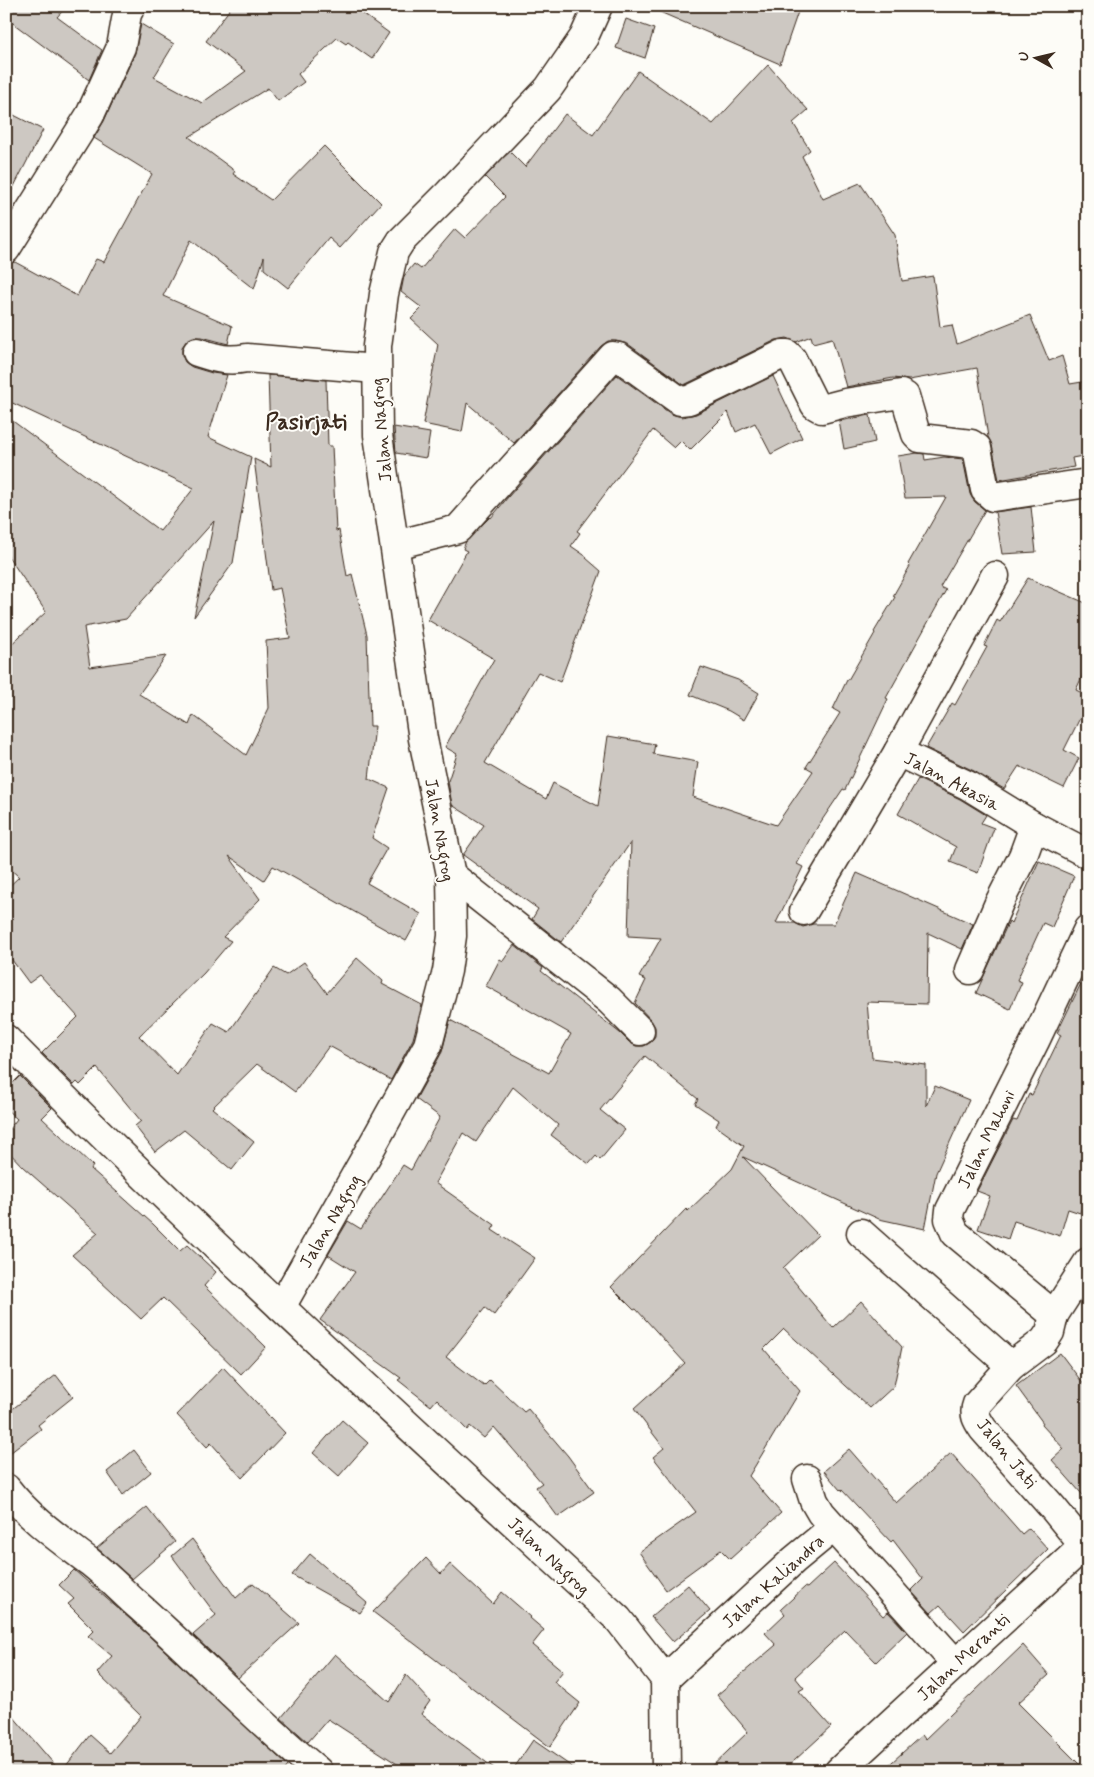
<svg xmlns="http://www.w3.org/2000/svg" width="1094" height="1777" font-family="Mynerve,sans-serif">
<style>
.building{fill:#cdc8c2;stroke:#3b2a1e}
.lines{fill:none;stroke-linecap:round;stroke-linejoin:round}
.minor-casing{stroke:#3b2a1e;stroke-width:31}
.minor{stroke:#fdfcf7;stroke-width:28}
.labels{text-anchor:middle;stroke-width:4;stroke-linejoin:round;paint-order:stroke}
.street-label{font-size:18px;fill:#3b2a1e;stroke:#fdfcf7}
.district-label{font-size:22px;font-weight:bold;fill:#3b2a1e;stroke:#fdfcf7}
</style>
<rect width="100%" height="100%" fill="#fdfcf7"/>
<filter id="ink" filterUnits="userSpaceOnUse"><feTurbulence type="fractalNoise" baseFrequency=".02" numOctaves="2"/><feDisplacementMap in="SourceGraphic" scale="10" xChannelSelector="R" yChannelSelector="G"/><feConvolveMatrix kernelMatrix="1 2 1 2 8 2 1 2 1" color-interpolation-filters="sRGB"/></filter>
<g filter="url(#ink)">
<g class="building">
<path d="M6,6H67L57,17L102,50L89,80L6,18Z"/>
<path d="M232,6H352L389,33L372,59L348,42L346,44L337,38L298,74L304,82L278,101L268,88L189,137L235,171L233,174L271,200L324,146L381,203L340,248L329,238L288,288L264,269V257L254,289L191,240L163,296L232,326L228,344L202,337H193L187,340L182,347V355L185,362L192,367L212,373L227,375L208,437L251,457L233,563L194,617L214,521L126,619L84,627L90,667L166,656L139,694L189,725L193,715L246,755L269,708L266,641L290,638L280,588L271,590L254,459L271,467L268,375L326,380L328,446H332L336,531L339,530L347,576L352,574L367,635L370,726H375L369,779L389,788L372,838L387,848L367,883L421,914L406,941L273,866L264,880L229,856L260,899L223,937L231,941L204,973L139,1036L177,1075L213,1023L229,1032L274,968L286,975L304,962L327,993L357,958L383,981L382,984L422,1005L413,1039L391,1080L329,1046L295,1092L257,1064L212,1108L254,1142L232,1170L184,1130L155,1152L135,1126L141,1121L97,1068L80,1085L77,1082L74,1085L42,1053L78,1017L40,975L29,983L6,952V889L19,877L6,865V649L46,612L6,553V416L160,531L194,488L6,400V264L15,262L77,296L96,259L104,262L152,174L94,138L104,121L135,53L141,24L174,44L154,77L202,103L246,71L206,41Z"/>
<path d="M646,6H800L780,64Z"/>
<path d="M626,19L654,29L645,58L616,48Z"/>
<path d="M768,65L808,110L793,123L810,150L802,156L823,199L860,183L895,235L902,281L933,276L940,327L952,325L957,344L1030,315L1049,361L1062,356L1070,384L1088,381V455L1072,458L1074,467L999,480L992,445L988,437L977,368L909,380L893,378L846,387L832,338L813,343L811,336L796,342L787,338L776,340L684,385L628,344L616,341H608L601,346L514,443L467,403L462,432L423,424L438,344L411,319L422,308L401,292L404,276L414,264L421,269L455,229L465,238L505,197L485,177L504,157L510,152L525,167L565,114L593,135L638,71L713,124Z"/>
<path d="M6,111L43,130L6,202Z"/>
<path d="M617,375L671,414L682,417L696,414L773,376L802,438L771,454L755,423L736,432L728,412L690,450L681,441L674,448L653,430L577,531L580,533L571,546L587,557L586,558L601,571L560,682L538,672L485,763L546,799L553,783L598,806L608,736L655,744L653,754L698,762L693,797L776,825L813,771L806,767L840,713L833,709L847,680H848L875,633L874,632L895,597L893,596L910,566L908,564L946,497L905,498L898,456L917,453L924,454L925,460L944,457L963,459L970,494L975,502L985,510L940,587L946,590L886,698L888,699L845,790L843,789L818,826L797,864L803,867L776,923H795L803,927L813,924H834L857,873L973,924L962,949L928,933L927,1004L867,1002L872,1058L926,1065V1106L935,1086L969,1100L936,1173L925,1229L879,1219L743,1157L818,1235L783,1268L833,1328L861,1301L902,1347L894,1386L870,1408L784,1329L764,1349L800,1391L749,1476L781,1513L730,1559L721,1550L666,1590L639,1552L696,1512L653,1457L664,1448L634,1409L685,1363L636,1309L634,1310L611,1287L686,1209L688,1211L732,1169L744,1146L716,1126L719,1120L695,1104L698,1099L645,1056L600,1110L625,1130L600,1160L596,1156L589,1164L551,1135L558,1125L513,1087L476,1142L463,1133L435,1183L495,1225L492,1230L535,1258L494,1315L485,1308L446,1357L484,1386L490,1380L524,1412L528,1409L568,1456L594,1492L558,1517L536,1487L542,1483L494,1427L484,1438L470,1426L467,1430L437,1399L431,1406L398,1380L401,1378L320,1320L355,1272L328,1255L348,1221L361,1229L403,1165L411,1170L440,1117L416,1099L442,1052L450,1020L549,1073L571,1034L486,986L500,959L503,961L514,945L543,968L541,971L620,1033L629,1042L636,1046H644L651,1042L655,1036V1027L651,1020L635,1003L646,980L639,977L661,938L628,936L631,842L561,942L532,919L538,909L463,855L484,825L452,805L448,781L457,754L445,747L494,659L428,620L467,551L463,549L466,541L490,517L491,518L508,497Z"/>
<path d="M870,415L875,442L844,449L839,421Z"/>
<path d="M394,427L430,433L426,458L396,453Z"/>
<path d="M1031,507L1036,552L1002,554L995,512Z"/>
<path d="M1028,578L1088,604V663L1076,690L1088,696V702L1064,750L1079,758L1064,788L1019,766L1004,789L974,771L926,748L952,703L955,705L987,647L984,646L997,620L1000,622Z"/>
<path d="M701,667L738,680L759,693L744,720L729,711L690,695Z"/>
<path d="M918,779L960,799L986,815L981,823L994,828L978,873L950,862L956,847L898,814Z"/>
<path d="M1039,861L1074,876L1052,927L1043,923L1017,980L1022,982L1010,1009L976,993L1009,921L1011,923Z"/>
<path d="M1088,969V1191L1080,1213L1068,1209L1060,1236L1014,1221L1008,1239L978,1229L990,1196L977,1191L1013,1120L1017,1121L1029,1094L1032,1095L1061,1035L1057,1033Z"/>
<path d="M20,1076L52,1108L42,1118L93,1166L91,1169L153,1224L180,1251L187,1245L216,1272L204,1286L266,1347L241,1374L163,1298L141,1319L72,1255L98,1233L23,1167L6,1149V1133L17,1119L6,1109V1090Z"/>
<path d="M1060,1353L1088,1390V1501L1052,1460L1064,1449L1042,1425L1043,1423L1016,1386Z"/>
<path d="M223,1367L285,1433L242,1478L211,1443L207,1447L177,1415Z"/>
<path d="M56,1375L73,1397L38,1425L41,1429L6,1456V1414Z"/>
<path d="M342,1420L368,1443L339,1476L313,1453Z"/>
<path d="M849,1449L896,1503L951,1453L1022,1534L1029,1528L1048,1549L964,1631L940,1605L931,1613L911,1591L923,1579L893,1540L891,1542L858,1507L841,1489L840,1490L824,1471Z"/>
<path d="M134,1450L151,1472L123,1495L107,1472Z"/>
<path d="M147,1507L175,1542L132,1579L97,1548Z"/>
<path d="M192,1539L236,1598L253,1583L299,1623L238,1678L193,1635L216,1615L172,1556Z"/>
<path d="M310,1554L367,1603L360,1613L292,1575Z"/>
<path d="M426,1558L441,1574L450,1564L493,1604L502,1592L531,1617L530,1618L544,1630L532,1645L563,1671L554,1682L580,1703L550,1747L373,1612Z"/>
<path d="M834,1563L883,1616L888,1612L907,1632L876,1662L845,1630L795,1677L804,1688L799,1691L831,1727L783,1771H707L748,1732L717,1695L776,1645L765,1633L785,1614L781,1609L805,1587L807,1588Z"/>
<path d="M74,1570L146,1633L288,1766L284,1771H62L90,1735L110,1753L141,1716L97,1673L112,1656L88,1636L94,1630L68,1604L74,1599L59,1585Z"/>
<path d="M688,1585L710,1611L673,1642L651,1617Z"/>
<path d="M1023,1645L1049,1675L1018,1703L1086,1771H882L922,1735L925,1739Z"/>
<path d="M335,1654L389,1702L406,1675L430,1701L421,1714L498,1771H408L328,1719L308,1742L281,1718Z"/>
<path d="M6,1708L60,1771H6Z"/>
<path d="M533,1740L578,1771H512Z"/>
</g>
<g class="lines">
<defs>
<g id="minor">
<path d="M6,249L90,115L121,47L127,14L131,6"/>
<path d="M197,352C216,358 226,362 247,358L376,369"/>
<path d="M395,545L458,529L613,356L619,357L680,401L689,400L783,354H787L792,359L815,405L822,409L845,403L901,394L905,396L916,434L920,438L971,444L977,448L985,490L993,497L1088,483"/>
<path d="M898,752L967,785L1034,826L1088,854"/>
<path d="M451,875L609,1000L640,1031"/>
<path d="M804,911L898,752L995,576"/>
<path d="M970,970L999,903L1023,856L1034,826"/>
<path d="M6,1039C203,1240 411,1428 618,1619L665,1679L666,1771"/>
<path d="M861,1233L1011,1366"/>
<path d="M281,1307L367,1155L428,1045L447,971L452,936L451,875L423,739L378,435L377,346L384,294L394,252L401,241L448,194L548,89L584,37L598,6"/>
<path d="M1054,1315L955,1233L949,1219L950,1210L1035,1041L1088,929"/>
<path d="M807,1479L814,1501L821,1513L956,1664"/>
<path d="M6,1488C29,1518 61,1540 91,1563C106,1575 119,1588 133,1601C196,1656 253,1718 318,1771"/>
<path d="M1084,1546L1053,1508L983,1429C977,1420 973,1414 977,1404L1011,1366L1044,1341L1050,1332L1054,1315L1088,1262"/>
<path d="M665,1679L794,1560L834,1527"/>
<path d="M839,1771L1088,1542"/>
</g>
</defs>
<use href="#minor" class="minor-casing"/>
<use href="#minor" class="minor"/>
</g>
</g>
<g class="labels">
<g class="street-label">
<text transform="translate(381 430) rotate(-95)" y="6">Jalan Nagrog</text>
<text transform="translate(952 781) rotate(28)" y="6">Jalan Akasia</text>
<text transform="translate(440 830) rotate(80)" y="6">Jalan Nagrog</text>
<text transform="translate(986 1139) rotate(-64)" y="6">Jalan Mahoni</text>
<text transform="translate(330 1221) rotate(-60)" y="6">Jalan Nagrog</text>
<text transform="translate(1007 1453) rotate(51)" y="6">Jalan Jati</text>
<text transform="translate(549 1556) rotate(43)" y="6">Jalan Nagrog</text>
<text transform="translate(773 1581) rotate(-42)" y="6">Jalan Kaliandra</text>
<text transform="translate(963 1657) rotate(-43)" y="6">Jalan Meranti</text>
</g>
<g class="district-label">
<text x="306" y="429">Pasirjati</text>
</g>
</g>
<rect width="1094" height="1777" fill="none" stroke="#fdfcf7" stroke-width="25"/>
<rect x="12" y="12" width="1069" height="1752" fill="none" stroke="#3b2a1e" stroke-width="2" filter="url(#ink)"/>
<g transform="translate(1036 58) rotate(278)" stroke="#fdfcf7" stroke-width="4" paint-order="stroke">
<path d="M0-4L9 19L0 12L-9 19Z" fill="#3b2a1e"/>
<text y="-8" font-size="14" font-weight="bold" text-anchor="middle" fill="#3b2a1e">U</text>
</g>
</svg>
